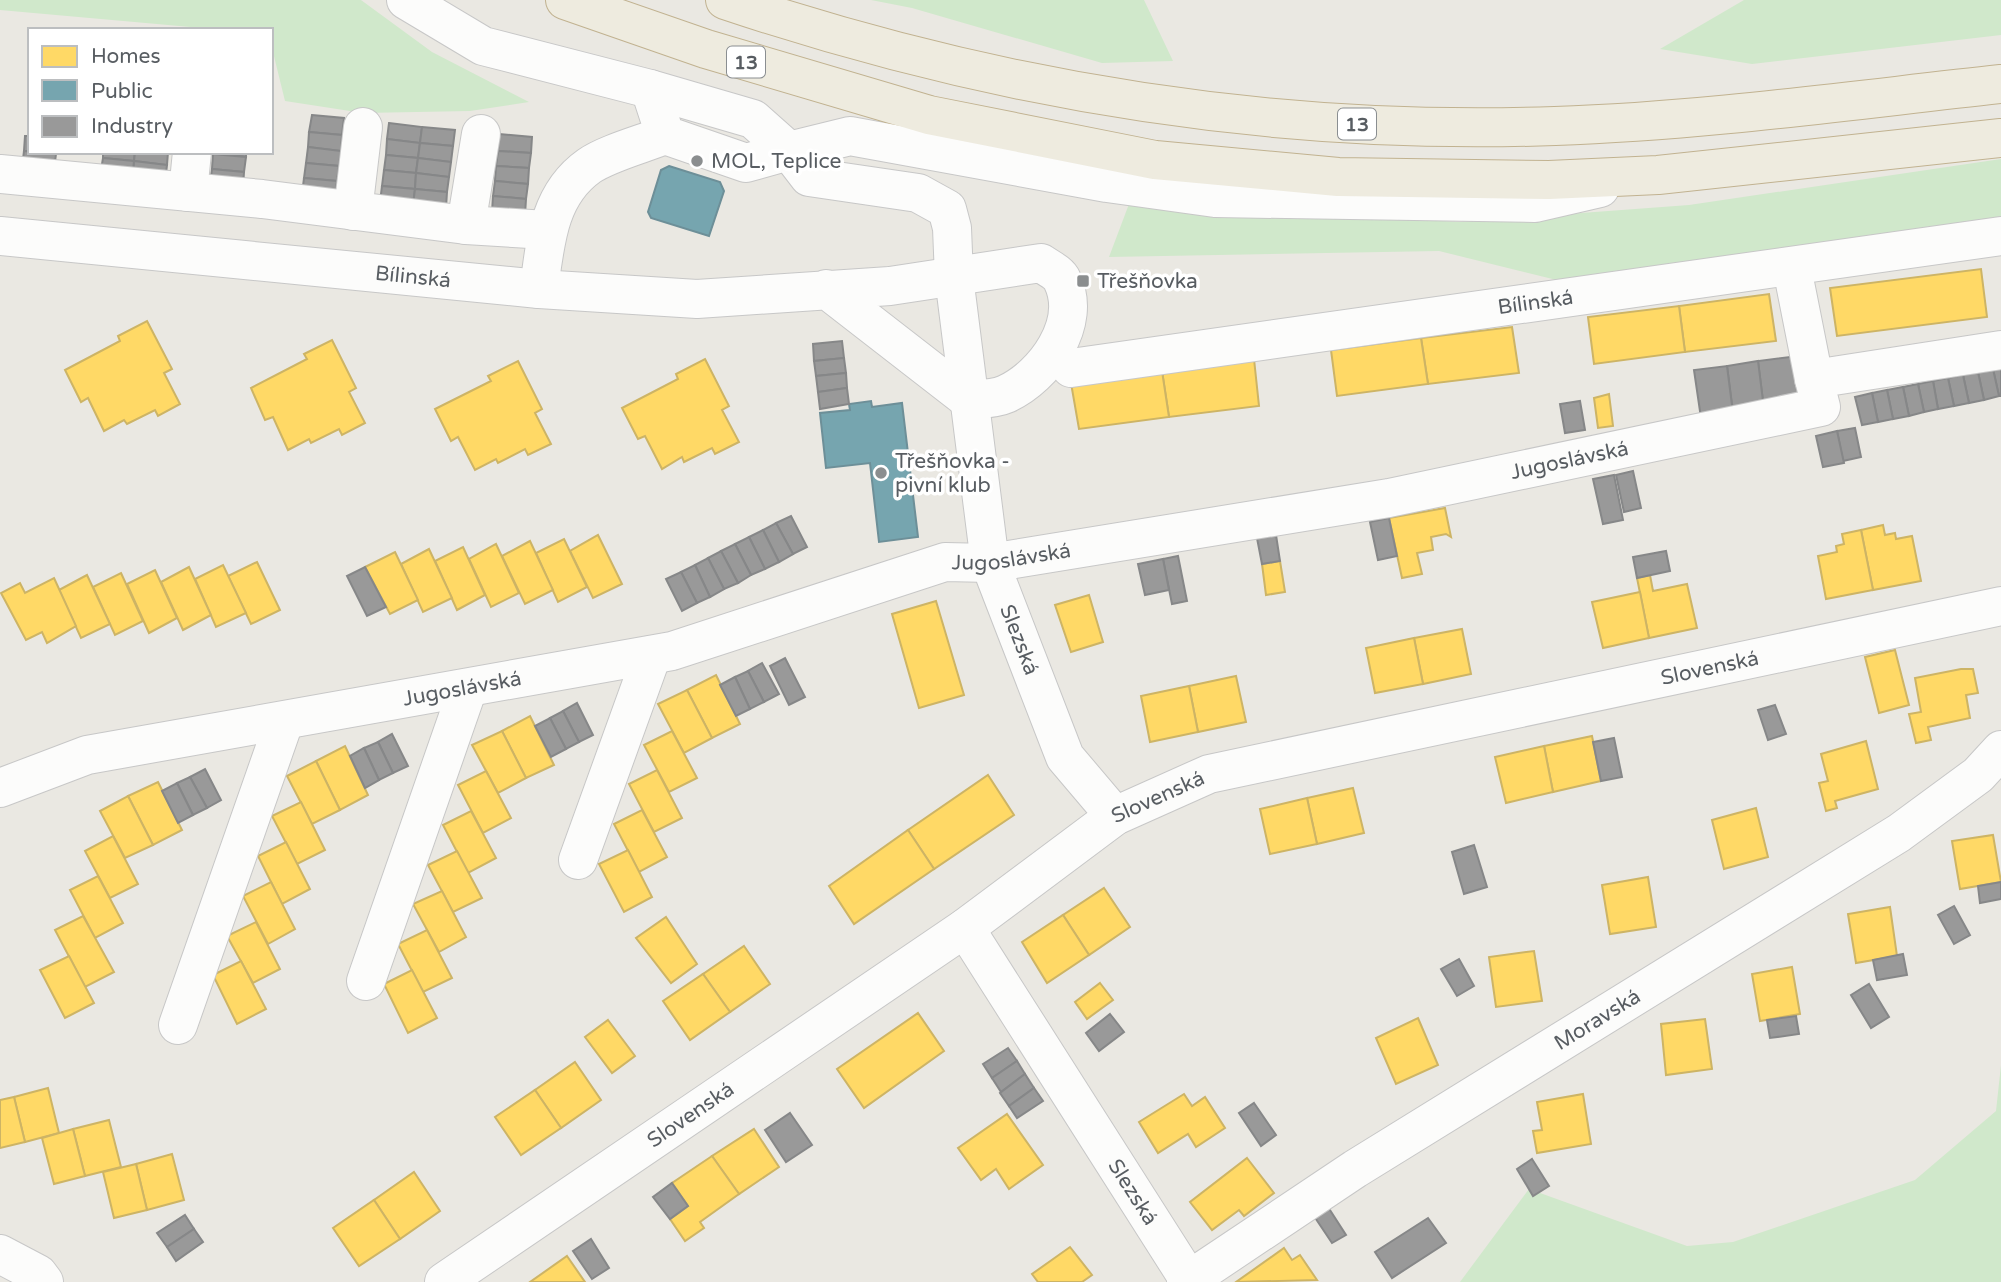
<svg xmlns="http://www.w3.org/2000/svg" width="2001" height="1282" font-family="'Varela Round',sans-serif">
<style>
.green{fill:#d0e8cb}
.homes{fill:#ffd966;stroke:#cdb465;stroke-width:2}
.public{fill:#76a5af;stroke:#6d8f98;stroke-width:2}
.industry{fill:#999;stroke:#868788;stroke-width:2}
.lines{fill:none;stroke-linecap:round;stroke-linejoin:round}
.minor-casing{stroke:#c7c7c7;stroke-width:40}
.highway-casing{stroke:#c1b290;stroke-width:40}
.minor{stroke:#fcfcfb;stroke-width:38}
.highway{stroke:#eeebdf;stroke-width:38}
.poi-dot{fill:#8b8e8f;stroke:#fff;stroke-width:2.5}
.labels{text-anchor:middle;stroke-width:7;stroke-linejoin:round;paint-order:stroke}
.shield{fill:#fff;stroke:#8a8e91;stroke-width:2}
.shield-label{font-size:19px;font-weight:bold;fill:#585d62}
.poi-label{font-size:21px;fill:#585d62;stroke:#fff;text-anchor:start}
.street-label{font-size:21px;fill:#585d62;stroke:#fff}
</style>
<rect width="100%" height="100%" fill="#eae8e2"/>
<g class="green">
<path d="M0,0H361L432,52L529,102L470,111L363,113L285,101L271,44V30H224L0,10Z"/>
<path d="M871,0H1144L1173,61L1102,63L912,8Z"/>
<path d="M1744,0H2001V35L1752,64L1660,49Z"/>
<path d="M2001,159V224L1577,285L1439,251L1109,257L1129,204L1460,222L1689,205Z"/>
<path d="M2001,1065V1282H1460L1529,1189L1687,1246L1733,1242L1915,1180L1996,1111Z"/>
</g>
<g class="homes">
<path d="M1981,269L1987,317L1837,336L1830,288Z"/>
<path d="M1769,294L1776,341L1685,352L1679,306Z"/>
<path d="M1679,306L1685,352L1594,364L1588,317Z"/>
<path d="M147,321L172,369L164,373L180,404L158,416L155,410L127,424L124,420L104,431L88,398L81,402L65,370L120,341L118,336Z"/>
<path d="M1512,327L1519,373L1428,384L1421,338Z"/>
<path d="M1421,338L1428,384L1337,396L1331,350Z"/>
<path d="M332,340L356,388L349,392L365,423L342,435L339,429L311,443L309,439L288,450L273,417L265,420L251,388L307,359L304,354Z"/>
<path d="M705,359L729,406L722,410L739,442L715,454L712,448L684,462L682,457L662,469L645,436L638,439L622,408L678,379L676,374Z"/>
<path d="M1254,359L1259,406L1169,417L1162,371Z"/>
<path d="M518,361L542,409L535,413L551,444L528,455L525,449L498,463L496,459L475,470L458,437L451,441L435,409L491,381L488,376Z"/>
<path d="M1162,371L1169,417L1079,429L1071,383Z"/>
<path d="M1609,394L1613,426L1598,428L1594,398Z"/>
<path d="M1445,508L1451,537L1446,534L1431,537L1433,550L1417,553L1422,574L1402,578L1389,518Z"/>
<path d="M1883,525L1885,535L1895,533L1896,539L1912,536L1921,581L1873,590L1861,530Z"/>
<path d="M1861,530L1873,590L1826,599L1818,556L1837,552L1836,546L1844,544L1842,534Z"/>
<path d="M598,535L622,584L593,598L570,551Z"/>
<path d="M564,539L587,587L558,602L536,553Z"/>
<path d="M530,541L553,590L525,604L502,556Z"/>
<path d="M496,544L519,593L491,607L469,559Z"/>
<path d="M463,547L485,595L457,610L435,561Z"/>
<path d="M429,549L452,598L423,612L401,564Z"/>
<path d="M395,552L418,600L390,614L365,567Z"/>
<path d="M1280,561L1285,592L1266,595L1262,564Z"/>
<path d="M257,562L280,610L251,624L228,576Z"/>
<path d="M223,565L246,613L216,627L195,579Z"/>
<path d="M189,567L211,615L183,630L161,582Z"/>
<path d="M155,570L177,618L149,633L127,584Z"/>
<path d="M121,573L143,621L115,635L93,587Z"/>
<path d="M87,575L110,624L81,638L59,590Z"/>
<path d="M1650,575L1653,591L1687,584L1697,628L1649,638L1637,578Z"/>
<path d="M54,578L76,626L47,643L42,632L26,640L1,593L20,583L25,593Z"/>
<path d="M1640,592L1649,638L1603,648L1592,602Z"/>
<path d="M1089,595L1103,642L1071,652L1055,605Z"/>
<path d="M936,601L964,695L919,708L892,614Z"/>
<path d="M1462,629L1471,674L1423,684L1414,638Z"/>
<path d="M1414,638L1423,684L1375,693L1366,648Z"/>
<path d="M1895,650L1909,705L1879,713L1865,657Z"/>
<path d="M1961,669H1973L1978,693L1966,695L1970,718L1928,727L1931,740L1916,743L1909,714L1921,712L1915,678Z"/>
<path d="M716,675L740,724L712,738L687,690Z"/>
<path d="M1236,676L1246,722L1198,732L1189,686Z"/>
<path d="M1189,686L1198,732L1150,742L1141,696Z"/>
<path d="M687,690L712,738L684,753L658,704Z"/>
<path d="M530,716L554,765L526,778L502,731Z"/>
<path d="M502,731L526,778L498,793L472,745Z"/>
<path d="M672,731L697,778L669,792L644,745Z"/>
<path d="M1592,736L1601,781L1553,792L1544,746Z"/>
<path d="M1866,741L1878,789L1835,801L1837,808L1826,811L1819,783L1828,781L1821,754Z"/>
<path d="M345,746L368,795L340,810L316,761Z"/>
<path d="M1544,746L1553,792L1506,803L1495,757Z"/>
<path d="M316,761L340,810L312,824L287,776Z"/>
<path d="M657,770L682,818L654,832L629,784Z"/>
<path d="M486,771L511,818L483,833L458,785Z"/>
<path d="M988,775L1014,815L934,869L908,830Z"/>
<path d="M158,782L182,830L153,845L128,796Z"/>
<path d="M1353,788L1364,833L1317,844L1307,798Z"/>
<path d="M128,796L153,845L125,858L100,811Z"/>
<path d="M1307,798L1317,844L1270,854L1260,809Z"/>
<path d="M301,802L325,850L297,864L272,816Z"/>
<path d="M1756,808L1768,857L1724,869L1712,820Z"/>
<path d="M642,810L667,857L639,872L614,824Z"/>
<path d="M471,811L496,858L468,873L443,825Z"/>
<path d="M908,830L934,869L854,924L829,886Z"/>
<path d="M1993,835L2001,882L1960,889L1952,841Z"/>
<path d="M113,836L138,884L110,898L85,851Z"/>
<path d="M286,842L310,889L282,904L258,856Z"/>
<path d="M628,850L652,897L624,912L599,864Z"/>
<path d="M457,851L482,898L453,912L428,865Z"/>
<path d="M98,876L123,923L95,938L70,890Z"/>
<path d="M1648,877L1656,927L1610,934L1602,885Z"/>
<path d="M271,882L295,929L268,944L243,896Z"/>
<path d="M1104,888L1130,927L1089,955L1063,915Z"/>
<path d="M442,891L466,937L439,952L413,904Z"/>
<path d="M1890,907L1897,956L1856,963L1848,914Z"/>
<path d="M1063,915L1089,955L1047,983L1022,942Z"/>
<path d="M83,916L114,972L85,987L55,930Z"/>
<path d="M666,917L697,964L671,983L636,938Z"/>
<path d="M256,922L280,969L253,983L227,936Z"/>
<path d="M427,930L452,978L423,992L398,944Z"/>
<path d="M744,946L770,984L730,1012L703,974Z"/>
<path d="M1534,951L1542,1001L1496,1007L1489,957Z"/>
<path d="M69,956L94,1003L65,1018L40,970Z"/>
<path d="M241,961L266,1009L237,1024L213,975Z"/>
<path d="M1792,967L1800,1014L1760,1021L1752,974Z"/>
<path d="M412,970L437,1018L408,1033L384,984Z"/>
<path d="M703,974L730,1012L690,1040L663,1001Z"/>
<path d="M1100,983L1113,1000L1087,1019L1075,1002Z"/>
<path d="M918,1013L944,1051L864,1108L837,1069Z"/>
<path d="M1418,1018L1438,1065L1396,1084L1376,1038Z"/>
<path d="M1705,1019L1712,1069L1666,1075L1661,1024Z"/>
<path d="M608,1020L635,1056L612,1073L585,1037Z"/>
<path d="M575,1062L601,1100L561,1128L535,1090Z"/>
<path d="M48,1088L59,1133L25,1142L14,1097Z"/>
<path d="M535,1090L561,1128L521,1155L495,1117Z"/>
<path d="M1184,1094L1192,1106L1205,1097L1225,1128L1196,1147L1188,1134L1158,1153L1139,1122Z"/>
<path d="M1583,1094L1591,1144L1537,1153L1533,1131L1542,1130L1537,1102Z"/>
<path d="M14,1097L25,1142L0,1148V1100Z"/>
<path d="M1007,1114L1043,1165L1009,1189L996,1169L981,1180L958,1148Z"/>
<path d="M109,1120L121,1167L85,1176L73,1129Z"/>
<path d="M73,1129L85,1176L54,1184L42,1138Z"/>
<path d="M754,1129L779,1167L739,1194L712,1156Z"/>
<path d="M172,1154L184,1200L147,1210L136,1164Z"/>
<path d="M712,1156L739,1194L700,1222L704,1228L685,1241L670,1219L688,1206L672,1183Z"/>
<path d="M1247,1158L1274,1193L1244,1216L1239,1210L1212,1230L1190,1202Z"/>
<path d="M136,1164L147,1210L114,1218L103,1172Z"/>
<path d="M414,1172L440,1211L400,1239L374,1200Z"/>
<path d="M374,1200L400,1239L359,1266L333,1228Z"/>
<path d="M1070,1247L1092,1275L1082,1282H1038L1032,1274Z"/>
<path d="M1284,1248L1292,1260L1300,1255L1317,1280L1236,1282Z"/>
<path d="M567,1256L585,1282H530Z"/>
</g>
<g class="public">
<path d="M669,166L720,182L724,191L709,236L651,218L648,212L661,170Z"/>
<path d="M871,401L872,407L902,403L918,537L879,542L870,463L826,468L820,413L850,410L849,404Z"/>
</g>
<g class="industry">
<path d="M312,115L344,118L342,135L309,132Z"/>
<path d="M389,123L422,127L420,143L387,139Z"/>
<path d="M422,127L455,130L453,146L420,143Z"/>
<path d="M309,132L342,135L341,151L308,147Z"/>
<path d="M499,134L532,137L531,153L498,151Z"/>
<path d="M25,136H30V151H24Z"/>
<path d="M387,139L420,143L418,158L386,155Z"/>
<path d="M420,143L453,146L451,162L418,158Z"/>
<path d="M308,147L341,151L339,166L306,163Z"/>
<path d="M24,151L56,154L54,170L22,167Z"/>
<path d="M498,151L531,153L529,168L496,166Z"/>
<path d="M103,152H135L134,161L103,158Z"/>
<path d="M135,152H168L167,165L134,161Z"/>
<path d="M214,152H246V157Z"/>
<path d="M213,154L246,157L244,172L212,169Z"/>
<path d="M386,155L418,158L416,173L384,170Z"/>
<path d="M103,158L134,161L133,179L100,176Z"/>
<path d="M418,158L451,162L449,177L416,173Z"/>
<path d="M134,161L167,165L165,182L133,179Z"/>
<path d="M306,163L339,166L337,181L304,178Z"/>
<path d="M496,166L529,168L528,184L495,181Z"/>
<path d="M212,169L244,172L243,188L210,185Z"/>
<path d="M384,170L416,173L415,189L382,186Z"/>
<path d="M416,173L449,177L447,192L415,189Z"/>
<path d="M304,178L337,181L335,197L302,194Z"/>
<path d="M495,181L528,184L526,199L493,196Z"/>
<path d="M382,186L415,189L413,205L380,202Z"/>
<path d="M415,189L447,192L446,208L413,205Z"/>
<path d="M493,196L526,199L525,215L492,212Z"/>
<path d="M842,341L844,358L814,361L813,344Z"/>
<path d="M1798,356L1803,396L1763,401L1758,361Z"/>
<path d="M844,358L846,373L816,376L814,361Z"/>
<path d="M1758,361L1763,401L1733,413L1727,366Z"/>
<path d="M1727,366L1733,413L1701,418L1694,370Z"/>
<path d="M2001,367V396H1999L1993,369Z"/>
<path d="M1993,369L1999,396L1984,400L1978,372Z"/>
<path d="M1978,372L1984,400L1969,403L1963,375Z"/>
<path d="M846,373L847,388L818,392L816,376Z"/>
<path d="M1963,375L1969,403L1954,406L1948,378Z"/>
<path d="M1948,378L1954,406L1938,409L1933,381Z"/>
<path d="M1933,381L1938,409L1924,412L1918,384Z"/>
<path d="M1918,384L1924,412L1909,416L1903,387Z"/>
<path d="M1903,387L1909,416L1893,419L1887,390Z"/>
<path d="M847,388L849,404L820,409L818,392Z"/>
<path d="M1887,390L1893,419L1878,422L1872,393Z"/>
<path d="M1872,393L1878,422L1862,425L1855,397Z"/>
<path d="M1580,401L1585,430L1565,433L1560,404Z"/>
<path d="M1855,428L1861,457L1843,461L1837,431Z"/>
<path d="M1837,431L1844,463L1823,467L1816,436Z"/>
<path d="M1633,471L1641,508L1624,512L1616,475Z"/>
<path d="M1614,475L1623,520L1603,524L1593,479Z"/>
<path d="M791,516L807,547L793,554L776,523Z"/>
<path d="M1389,518L1397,556L1378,560L1370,522Z"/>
<path d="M776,523L793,554L779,562L763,530Z"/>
<path d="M763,530L779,562L765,569L749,537Z"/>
<path d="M1276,535L1280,561L1262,564L1257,538Z"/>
<path d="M749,537L765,569L751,575L735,544Z"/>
<path d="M735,544L751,575L738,583L721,551Z"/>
<path d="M721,551L738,583L724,589L708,558Z"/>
<path d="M1666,551L1670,571L1637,578L1633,557Z"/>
<path d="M1178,556L1187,601L1172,604L1163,559Z"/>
<path d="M708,558L724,589L710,597L695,565Z"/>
<path d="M1163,559L1169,590L1145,595L1138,564Z"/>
<path d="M695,565L710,597L697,603L681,572Z"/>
<path d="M365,567L386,607L367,616L347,576Z"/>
<path d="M681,572L697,603L682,611L666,579Z"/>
<path d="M785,658L805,697L789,705L770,666Z"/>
<path d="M762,663L779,694L764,702L748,671Z"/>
<path d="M748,671L764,702L750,709L735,677Z"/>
<path d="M735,677L750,709L736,716L720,685Z"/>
<path d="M577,703L593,735L579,742L563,711Z"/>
<path d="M1775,705L1786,734L1768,740L1758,710Z"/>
<path d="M563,711L579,742L566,749L550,718Z"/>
<path d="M550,718L566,749L551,757L535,726Z"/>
<path d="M392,734L408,766L393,773L378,742Z"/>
<path d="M1614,738L1622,777L1601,781L1593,742Z"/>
<path d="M378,742L393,773L379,780L364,748Z"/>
<path d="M364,748L379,780L365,788L350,756Z"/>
<path d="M205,769L221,800L207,808L190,777Z"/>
<path d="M190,777L207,808L193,815L177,783Z"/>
<path d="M177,783L193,815L178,823L162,791Z"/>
<path d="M1474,845L1487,887L1464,894L1452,852Z"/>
<path d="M2001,882V899L1980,903L1978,886Z"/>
<path d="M1954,906L1970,935L1954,944L1938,915Z"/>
<path d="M1903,954L1907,975L1877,980L1873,960Z"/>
<path d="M1459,959L1474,986L1457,996L1441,969Z"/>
<path d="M1869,984L1889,1017L1871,1028L1851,995Z"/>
<path d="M1110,1014L1124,1032L1099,1051L1086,1033Z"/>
<path d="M1796,1016L1799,1034L1770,1038L1767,1020Z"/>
<path d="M1008,1048L1017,1061L992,1078L983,1064Z"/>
<path d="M1017,1061L1025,1074L1001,1092L992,1078Z"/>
<path d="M1025,1074L1034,1088L1009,1106L1000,1093Z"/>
<path d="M1034,1088L1043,1101L1017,1118L1009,1106Z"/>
<path d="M1254,1103L1276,1135L1261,1146L1239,1113Z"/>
<path d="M790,1113L812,1145L786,1162L765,1130Z"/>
<path d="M1532,1159L1549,1186L1533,1196L1517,1169Z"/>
<path d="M672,1183L688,1206L670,1219L653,1197Z"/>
<path d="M1328,1207L1346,1235L1332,1243L1314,1216Z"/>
<path d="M185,1215L194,1229L167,1247L157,1233Z"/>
<path d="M1428,1218L1446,1243L1392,1278L1375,1252Z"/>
<path d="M194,1229L203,1242L176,1261L167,1247Z"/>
<path d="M591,1239L609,1268L592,1279L573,1251Z"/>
</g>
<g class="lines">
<defs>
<g id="minor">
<path d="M406,0L483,46L650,89L753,119L789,151L850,136L1107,183L1215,198L1535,203L1600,188"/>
<path id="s1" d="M650,89L665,135L746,163L789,151L809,177L918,193L947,209L952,228L954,277L990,563L1065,757L1115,816"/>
<path d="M0,174L262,199L466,225L547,230"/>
<path d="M188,192L192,152"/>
<path d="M353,211L363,127"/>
<path d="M466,225L481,134"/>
<path id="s2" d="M0,236L539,289L697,299L890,286L1041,263C1048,268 1059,273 1062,280C1083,323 1045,376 1006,394C995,399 980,399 969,400L826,289"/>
<path d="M1792,268L1814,379"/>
<path d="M539,289C545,244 548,195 589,166C608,153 643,144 665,135"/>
<path id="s3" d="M1071,368L2001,236"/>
<path id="s4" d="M0,788L87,755L672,651L945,562L990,563L1389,498L1821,407L1814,379L2001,350"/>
<path d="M578,860L652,655"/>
<path id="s5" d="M965,928L1189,1280"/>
<path d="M366,981L468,688"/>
<path d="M178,1025L284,722"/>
<path d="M0,1254L38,1274L44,1282"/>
<path id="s6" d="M444,1282L965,928L1115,816L1209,774L2001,606"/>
<path id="s7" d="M1186,1282L1355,1169L1899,833L1978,775L2001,750"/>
</g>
<g id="highway">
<path d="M565,0L706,49L929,115L1155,160L1338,177L1549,180L1658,175L2001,138"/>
<path d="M725,0C993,90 1272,136 1555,126C1704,121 1853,100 2001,84"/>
</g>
</defs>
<use href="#minor" class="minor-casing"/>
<use href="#highway" class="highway-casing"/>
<use href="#minor" class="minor"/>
<use href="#highway" class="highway"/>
</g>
<g class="poi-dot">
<circle cx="697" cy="161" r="7"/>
<rect x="1076" y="274" width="14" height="14" rx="3.5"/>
<circle cx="881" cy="473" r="7"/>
</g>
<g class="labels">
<g class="shield">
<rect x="727" y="46.5" width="38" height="31" rx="5"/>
<rect x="1338" y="108.5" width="38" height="31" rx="5"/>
</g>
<g class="shield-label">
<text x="746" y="69">13</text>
<text x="1357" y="131">13</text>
</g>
<g class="poi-label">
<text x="711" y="168">MOL, Teplice</text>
<text x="1097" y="288">Třešňovka</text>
<text x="895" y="468">Třešňovka -<tspan x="895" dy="24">pivní klub</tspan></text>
</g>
<g class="street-label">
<text dy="7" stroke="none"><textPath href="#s2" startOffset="415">Bílinská</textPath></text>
<text dy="7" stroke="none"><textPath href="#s3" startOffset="469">Bílinská</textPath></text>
<text dy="7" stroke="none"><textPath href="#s4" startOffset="1608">Jugoslávská</textPath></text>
<text dy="7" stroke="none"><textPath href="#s4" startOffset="1041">Jugoslávská</textPath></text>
<text dy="7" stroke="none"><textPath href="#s1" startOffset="794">Slezská</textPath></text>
<text dy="7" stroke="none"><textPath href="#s6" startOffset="1432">Slovenská</textPath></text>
<text dy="7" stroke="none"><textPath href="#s4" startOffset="474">Jugoslávská</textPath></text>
<text dy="7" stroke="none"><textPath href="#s6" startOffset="864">Slovenská</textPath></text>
<text dy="7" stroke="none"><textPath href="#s7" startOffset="488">Moravská</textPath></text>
<text dy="7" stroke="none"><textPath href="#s6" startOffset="298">Slovenská</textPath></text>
<text dy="7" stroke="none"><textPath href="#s5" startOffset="313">Slezská</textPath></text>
</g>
</g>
<rect x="28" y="28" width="245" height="126" fill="#ffffff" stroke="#bcbec0" stroke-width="2"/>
<rect x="42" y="46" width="35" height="21" fill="#ffd966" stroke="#bcbec0" stroke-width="2"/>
<text x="91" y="63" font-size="21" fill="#585d62">Homes</text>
<rect x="42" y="80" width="35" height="21" fill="#76a5af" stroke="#bcbec0" stroke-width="2"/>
<text x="91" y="98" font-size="21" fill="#585d62">Public</text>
<rect x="42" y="116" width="35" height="21" fill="#999999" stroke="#bcbec0" stroke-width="2"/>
<text x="91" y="133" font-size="21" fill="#585d62">Industry</text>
</svg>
